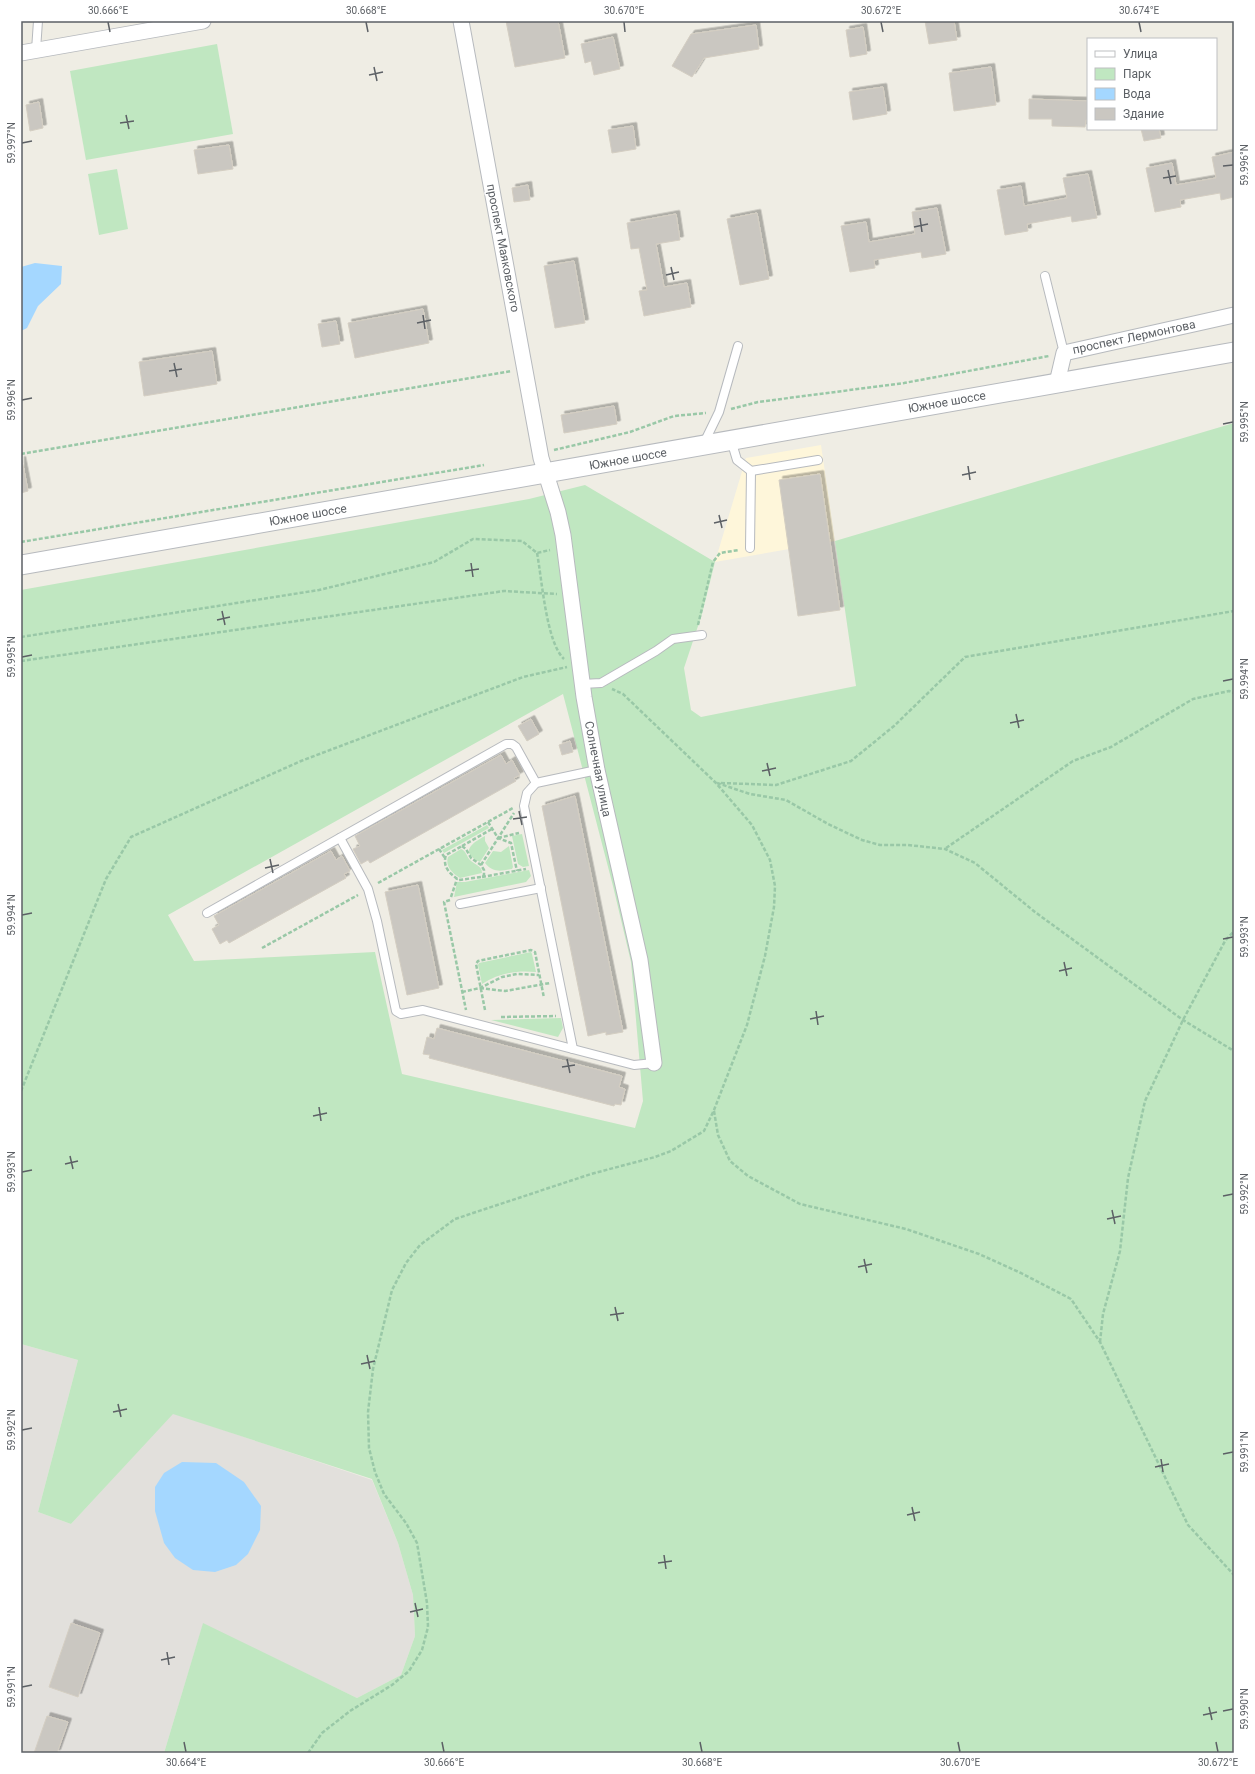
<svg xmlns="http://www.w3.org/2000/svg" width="1255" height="1774" font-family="Roboto,sans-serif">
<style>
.commercial{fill:#fef6da}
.industrial{fill:#e2e0dc}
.green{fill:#c0e7c1;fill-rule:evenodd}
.water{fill:#a4d7ff}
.building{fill:#cac7c1;stroke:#d4cec2;filter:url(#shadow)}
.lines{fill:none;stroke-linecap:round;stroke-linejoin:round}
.service-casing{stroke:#b7babe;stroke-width:10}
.minor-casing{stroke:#b7babe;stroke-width:17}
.tertiary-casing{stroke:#b7babe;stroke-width:21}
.path{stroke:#99c8a7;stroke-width:2.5;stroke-dasharray:4 2;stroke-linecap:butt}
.service{stroke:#fff;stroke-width:8}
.minor{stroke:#fff;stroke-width:15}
.tertiary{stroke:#fff;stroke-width:19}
.ticks{fill:none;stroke:#5c6065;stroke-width:1.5}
.labels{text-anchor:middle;stroke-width:3;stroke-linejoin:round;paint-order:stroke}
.street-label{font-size:12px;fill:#5c6065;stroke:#fff}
.neatline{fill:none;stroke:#5c6065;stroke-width:1.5}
.ticks-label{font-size:10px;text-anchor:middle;fill:#5c6065}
</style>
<defs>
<filter id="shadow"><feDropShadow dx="3.5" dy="-3.5" stdDeviation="0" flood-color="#0004"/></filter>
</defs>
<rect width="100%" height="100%" fill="#efede4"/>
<path class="commercial" d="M821,445L835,541L715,562L746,458Z"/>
<path class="industrial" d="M21,1344L78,1360L38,1512L71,1524L173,1413L372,1480L398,1543L413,1595L415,1636L401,1675L357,1698L203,1624L164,1753H21Z"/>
<g class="green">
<path d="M217,44L233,134L86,160L70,71Z"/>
<path d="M117,169L128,229L99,235L88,174Z"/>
<path d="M1234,423V1753H164L203,1623L357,1698L401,1675L415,1636L413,1595L398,1543L372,1479L173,1414L71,1524L38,1512L78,1360L21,1344V590L529,499L585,485L715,562L702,614L684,668L691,710L701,717L856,686L835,541ZM563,694L613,886L631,962L643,1101L635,1128L402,1074L375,952L194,961L168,915Z"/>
<path d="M487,825L489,828L444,853L442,850Z"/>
<path d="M522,834L529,866L523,867L518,864L512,836Z"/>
<path d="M485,836V841L489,848L480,862C459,852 472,843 485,836Z"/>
<path d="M509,846L513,867L512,869C501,871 493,873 485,863L493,851L501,852Z"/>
<path d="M461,849C466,851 466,855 469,859C474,865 482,865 482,873L460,878C452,873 445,866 448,857Z"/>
<path d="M529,870L531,876L526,882L454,897L457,882H465Z"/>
<path d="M531,952L532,954L536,972C517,970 499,973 482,984L478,965L479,963Z"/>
<path d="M561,1018L563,1028L558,1037L491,1020Z"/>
</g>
<g class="water">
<path d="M35,263L62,266L61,284L38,306L27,328L21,331V267Z"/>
<path d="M182,1462L216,1463L244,1482L261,1506L260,1530L248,1554L236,1565L215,1572L193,1570L175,1558L164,1543L155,1511V1487L164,1473Z"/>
</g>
<g class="building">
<path d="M506,21H558L565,58L515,67Z"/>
<path d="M925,21H954L957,40L929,44Z"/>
<path d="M756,25L759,49L704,58L692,77L672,66L691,34Z"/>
<path d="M863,27L867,54L850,57L846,30Z"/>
<path d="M613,37L620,69L594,75L591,61L585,63L581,44Z"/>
<path d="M991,67L996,105L954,111L949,73Z"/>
<path d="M883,87L887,114L853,120L849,92Z"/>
<path d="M1029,99L1088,101V120H1086L1085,127L1052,126V119H1029Z"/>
<path d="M39,102L43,128L30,131L26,105Z"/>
<path d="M633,126L636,149L612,153L608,130Z"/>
<path d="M1141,129H1159L1161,138L1144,141Z"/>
<path d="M229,145L233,169L198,174L194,150Z"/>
<path d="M1234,152V197L1221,200L1220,193L1180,200L1181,207L1155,212L1146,168L1172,163L1176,185L1216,178L1212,157Z"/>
<path d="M1088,174L1097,218L1072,222L1071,216L1027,224L1028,231L1005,235L997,190L1021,186L1024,206L1067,198L1063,178Z"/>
<path d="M528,185L530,200L514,202L512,188Z"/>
<path d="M937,208L946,254L922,258L921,252L874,260L875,268L850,272L841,226L866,222L869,242L915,234L912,212Z"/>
<path d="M757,213L769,279L740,285L727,219Z"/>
<path d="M676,214L680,240L656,244L664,287L687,283L691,307L644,316L639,291L647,290L639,248L631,249L627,223Z"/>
<path d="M574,261L585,323L555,328L544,266Z"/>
<path d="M423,309L429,343L355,358L348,323Z"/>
<path d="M336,321L340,344L322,347L318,324Z"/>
<path d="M212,351L217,384L144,396L139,362Z"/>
<path d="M614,406L617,424L564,433L561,415Z"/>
<path d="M21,460H22L28,491L21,493Z"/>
<path d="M820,474L840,610L798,616L779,480Z"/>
<path d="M531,719L539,734L527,741L518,726Z"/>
<path d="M570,741L573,752L562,755L559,745Z"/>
<path d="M501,755L506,764L512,760L520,775L514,778L516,781L370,863L368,860L361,864L353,849L360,846L355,836Z"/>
<path d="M575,796L623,1032L606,1035V1032L588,1036L542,806Z"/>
<path d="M331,851L336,860L342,856L350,871L344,874L346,878L229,943L227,940L220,944L212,929L219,925L214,916Z"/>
<path d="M418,885L439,988L407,995L385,892Z"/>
<path d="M437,1028L622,1076L619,1087L625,1089L621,1105L615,1104L614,1106L429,1058L430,1055L423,1054L427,1037L434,1039Z"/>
<path d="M71,1623L100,1633L78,1697L49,1687Z"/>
<path d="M47,1716L68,1722L57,1753H34Z"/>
</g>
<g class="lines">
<defs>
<g id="service">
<path d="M36,50L38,21"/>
<path d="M1045,276L1064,353"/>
<path d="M731,440L737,460L751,471L818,460"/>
<path d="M704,443L719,412L738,346"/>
<path d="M750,548L751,471"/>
<path d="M582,684L601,683L656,651L673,639L702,635"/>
<path d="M340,838L368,889L377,921L396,1011L401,1014L423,1010L634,1065L654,1063"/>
<path d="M460,904L541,888"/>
<path d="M207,913L506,744H512L516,747L536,783"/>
<path d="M573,1049L524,806L527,793L536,783L597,770"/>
</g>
<g id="minor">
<path d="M461,21L541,458L558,512L563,535L584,697L597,770L640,960L654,1063"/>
<path d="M21,53L203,21"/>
<path d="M1057,383L1064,353L1234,315"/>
</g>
<path id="tertiary" d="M21,565L1234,352"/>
</defs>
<use href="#service" class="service-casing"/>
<use href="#minor" class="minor-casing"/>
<use href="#tertiary" class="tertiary-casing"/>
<g class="path">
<path d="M731,409L758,402L904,383L1049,356"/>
<path d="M554,450L630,432L674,416L706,413"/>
<path d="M21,454L512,371"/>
<path d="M21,542L484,465"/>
<path d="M537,553C542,579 546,642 564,659"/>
<path d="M698,625L713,562L720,553L739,550"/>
<path d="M21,637L319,590L434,562L473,539L522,541L537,553L550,550"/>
<path d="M21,661L504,591L557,594"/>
<path d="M717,783L750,794L786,800L828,824L862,840L880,845H908L945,849L975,863L1035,912L1183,1020L1234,1051"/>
<path d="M721,783L776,785L851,761L894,726L965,657L1234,611"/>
<path d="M488,822L498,838L511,843L517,871"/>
<path d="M498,838L519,833"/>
<path d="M462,846L466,849L471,858L481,865L484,870V875L481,877L459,880C450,874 442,867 446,855Z"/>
<path d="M462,846L492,829"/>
<path d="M946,848L1073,761L1111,747L1193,699L1229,691L1234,693"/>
<path d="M439,849L445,858"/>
<path d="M481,865L514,813"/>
<path d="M482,877L526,869"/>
<path d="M378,883L513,808"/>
<path d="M451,897L457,879"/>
<path d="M450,900L444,902L466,1010"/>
<path d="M262,948L358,895"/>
<path d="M480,988L505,991L550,983"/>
<path d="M462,992L480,988L502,977L517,974L539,975"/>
<path d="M485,1010L476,964L478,961L531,950L535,952L544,998"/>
<path d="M501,1017L556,1016"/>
<path d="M21,1091L106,879L131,837L301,761L523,677L567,667"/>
<path d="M714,1111L718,1135L730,1161L748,1176L800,1204L906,1229L979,1254L1021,1273L1071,1299L1100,1342L1188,1525L1234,1575"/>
<path d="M1100,1342L1103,1314L1120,1251L1128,1178L1145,1101L1183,1020L1225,941L1234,931"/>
<path d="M308,1753L322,1733L350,1711L392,1685L409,1671L422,1650L428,1627L427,1603L417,1543L406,1523L384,1494L375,1472L369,1448L368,1412L373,1369L392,1290L406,1263L420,1245L455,1219L591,1174L655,1157L671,1151L704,1131L714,1110L747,1025L765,956L774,907L775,886L770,860L752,825L716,783L623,694L612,689"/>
</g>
<use href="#service" class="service"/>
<use href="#minor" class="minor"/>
<use href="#tertiary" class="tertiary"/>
</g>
<path class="ticks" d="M108,22L110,32M366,22L368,32M624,22L625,32M881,22L883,32M1139,22L1141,32M374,67L377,81M369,75L383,72M126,115L129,129M120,123L134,121M22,143L32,141M1223,166L1233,165M1168,170L1171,184M1163,178L1176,176M920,218L922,232M914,227L928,224M671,267L674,280M666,275L679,272M423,315L425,329M417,323L431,320M174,363L177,377M169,371L182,369M22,400L32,398M1223,424L1233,422M968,466L970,480M962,475L976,472M719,515L722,528M714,523L727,520M471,563L473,577M465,571L479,569M222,611L225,625M217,620L230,617M22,657L32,655M1223,681L1233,679M1016,714L1019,728M1010,723L1024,720M767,763L770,776M762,771L776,768M519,811L522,825M513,819L527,817M270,859L273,873M265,868L279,865M22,915L32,913M1223,939L1233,937M1064,962L1067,976M1059,971L1072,968M816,1011L818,1025M810,1019L824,1016M567,1059L570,1073M562,1067L575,1065M319,1107L321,1121M313,1116L327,1113M70,1156L73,1169M65,1164L78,1161M22,1172L32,1170M1223,1196L1233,1194M1112,1210L1115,1224M1107,1219L1121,1216M864,1259L867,1273M858,1267L872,1264M615,1307L618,1321M610,1315L624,1313M367,1355L370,1369M361,1364L375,1361M118,1404L121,1417M113,1412L127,1409M22,1430L32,1428M1223,1454L1233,1452M1161,1459L1163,1472M1155,1467L1169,1464M912,1507L915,1521M907,1515L920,1512M664,1555L666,1569M658,1563L672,1561M415,1603L418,1617M410,1612L423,1609M167,1652L169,1665M161,1660L175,1657M22,1687L32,1685M1209,1707L1212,1720M1223,1711L1233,1709M1203,1715L1217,1712M184,1742L186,1752M442,1742L444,1752M700,1742L702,1752M958,1742L960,1752M1216,1742L1218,1752"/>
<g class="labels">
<g class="street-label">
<text transform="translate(503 248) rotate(79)" y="4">проспект Маяковского</text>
<text transform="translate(1134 337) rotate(-12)" y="4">проспект Лермонтова</text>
<text transform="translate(947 402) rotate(-10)" y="4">Южное шоссе</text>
<text transform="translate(628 459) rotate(-10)" y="4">Южное шоссе</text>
<text transform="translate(308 515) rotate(-10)" y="4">Южное шоссе</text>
<text transform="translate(598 769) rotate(79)" y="4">Солнечная улица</text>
</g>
</g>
<rect width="1255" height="1774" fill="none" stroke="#ffffff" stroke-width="44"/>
<rect x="1087" y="38" width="130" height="92" fill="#ffffff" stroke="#bebfc1"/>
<rect x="1095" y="51" width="20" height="6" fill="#ffffff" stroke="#bebfc1"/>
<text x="1123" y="58" font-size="12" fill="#5c6065">Улица</text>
<rect x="1095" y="68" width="20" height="12" fill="#c0e7c1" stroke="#bebfc1"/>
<text x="1123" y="78" font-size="12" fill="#5c6065">Парк</text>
<rect x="1095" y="88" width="20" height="12" fill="#a4d7ff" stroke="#bebfc1"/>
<text x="1123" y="98" font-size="12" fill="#5c6065">Вода</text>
<rect x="1095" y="108" width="20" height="12" fill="#cac7c1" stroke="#bebfc1"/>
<text x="1123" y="118" font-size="12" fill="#5c6065">Здание</text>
<rect x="22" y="22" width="1211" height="1730" class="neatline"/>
<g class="ticks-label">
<text x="108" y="14">30.666°E</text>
<text x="366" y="14">30.668°E</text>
<text x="624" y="14">30.670°E</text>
<text x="881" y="14">30.672°E</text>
<text x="1139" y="14">30.674°E</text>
<text transform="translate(11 143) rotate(-90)" y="4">59.997°N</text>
<text transform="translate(1244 165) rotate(-90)" y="4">59.996°N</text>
<text transform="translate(11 400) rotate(-90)" y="4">59.996°N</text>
<text transform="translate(1244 422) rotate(-90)" y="4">59.995°N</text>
<text transform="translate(11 657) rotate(-90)" y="4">59.995°N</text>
<text transform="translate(1244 679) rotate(-90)" y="4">59.994°N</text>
<text transform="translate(11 915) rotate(-90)" y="4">59.994°N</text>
<text transform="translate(1244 937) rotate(-90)" y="4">59.993°N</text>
<text transform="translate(11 1172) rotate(-90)" y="4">59.993°N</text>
<text transform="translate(1244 1194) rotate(-90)" y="4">59.992°N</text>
<text transform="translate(11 1430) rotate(-90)" y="4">59.992°N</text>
<text transform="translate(1244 1452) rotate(-90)" y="4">59.991°N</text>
<text transform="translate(11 1687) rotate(-90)" y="4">59.991°N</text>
<text transform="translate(1244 1709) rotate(-90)" y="4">59.990°N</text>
<text x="186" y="1766">30.664°E</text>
<text x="444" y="1766">30.666°E</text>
<text x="702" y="1766">30.668°E</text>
<text x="960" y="1766">30.670°E</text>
<text x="1218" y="1766">30.672°E</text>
</g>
</svg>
